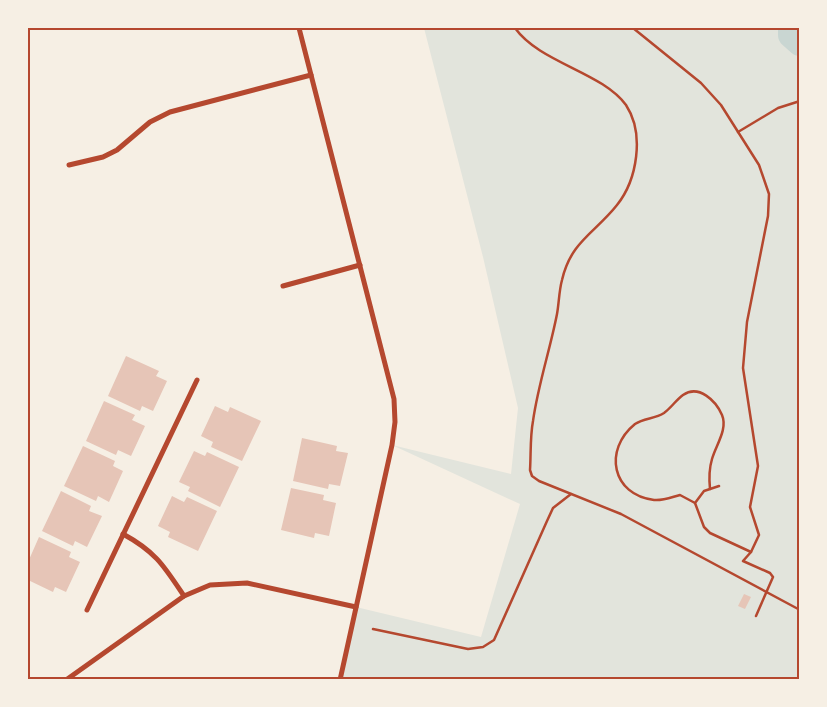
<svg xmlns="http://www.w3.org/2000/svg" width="827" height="707" font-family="'IBM Plex Serif',serif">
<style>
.green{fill:#e2e4dc}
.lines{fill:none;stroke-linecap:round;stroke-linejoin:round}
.river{stroke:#c9d6d2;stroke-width:26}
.building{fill:#e6c5b7}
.path{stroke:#b5482f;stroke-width:2.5}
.minor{stroke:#b5482f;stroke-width:5}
.neatline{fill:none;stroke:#b5482f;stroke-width:2}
</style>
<rect width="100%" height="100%" fill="#f6efe4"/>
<path class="green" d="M424,28H799V679L340,680L356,607L481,637L520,504L392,445L511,474L518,408L483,257Z"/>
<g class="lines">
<path class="river" d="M791,28V35L800,43"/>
</g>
<g class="building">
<path d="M126,356L159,371L156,376L167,381L153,411L142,406L140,411L108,396Z"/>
<path d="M104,401L135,415L132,420L145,426L131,456L118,450L116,455L86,441Z"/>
<path d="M215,406L228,412L230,407L261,421L242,461L211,447L213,442L201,436Z"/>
<path d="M302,438L337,446L336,451L348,453L340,486L329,484L328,489L293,481Z"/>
<path d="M83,446L115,461L113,466L123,471L109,502L98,496L96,501L64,486Z"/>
<path d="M194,451L205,456L207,452L239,467L220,507L188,491L190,487L179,482Z"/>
<path d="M291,488L324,495L323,500L336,503L329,536L315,533L314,538L281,530Z"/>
<path d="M61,491L91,506L89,511L102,516L87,547L75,541L73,546L42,531Z"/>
<path d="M172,496L184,502L187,497L217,511L198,551L168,537L170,532L158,526Z"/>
<path d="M39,537L71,552L69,557L80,562L66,592L55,587L53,592L28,580V562Z"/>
<path d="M744,594L751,597L745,609L738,606Z"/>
</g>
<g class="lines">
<g class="path">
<path d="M515,28C540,63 602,72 626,105C645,134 637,180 617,205C595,233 571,241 562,280C559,291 559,303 557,314C550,350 538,385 533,421C530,437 531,454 530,470L532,476L539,481L621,514L800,610"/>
<path d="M633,28L701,83L721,105L759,165L769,194L768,216L747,322L743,368L758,466L750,507L759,535L751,552L743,561L770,573L773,577L756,616"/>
<path d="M738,132L778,108L800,101"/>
<path d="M719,486L704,491L695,503L704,527L710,533L751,552"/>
<path d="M695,503L680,495C672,497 663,501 654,500C612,495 603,450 635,424C644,418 655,419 664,413C671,408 676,400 683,395C699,384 716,401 722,415C728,429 716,445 712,459C709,469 709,479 710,489"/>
<path d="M373,629L468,649L483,647L494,640L547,521L553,508L571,494"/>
</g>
<g class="minor">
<path d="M299,28L394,399L395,422L392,445L340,680"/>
<path d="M69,165L103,157L117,150L150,122L170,112L311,75"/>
<path d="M283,286L360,265"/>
<path d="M123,534C156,552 164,566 184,596"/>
<path d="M87,610L197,380"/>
<path d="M66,680L184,596L210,585L247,583L356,607"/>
</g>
</g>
<rect width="827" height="707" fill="none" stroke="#f6efe4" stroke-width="58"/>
<rect x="29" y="29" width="769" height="649" class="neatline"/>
</svg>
